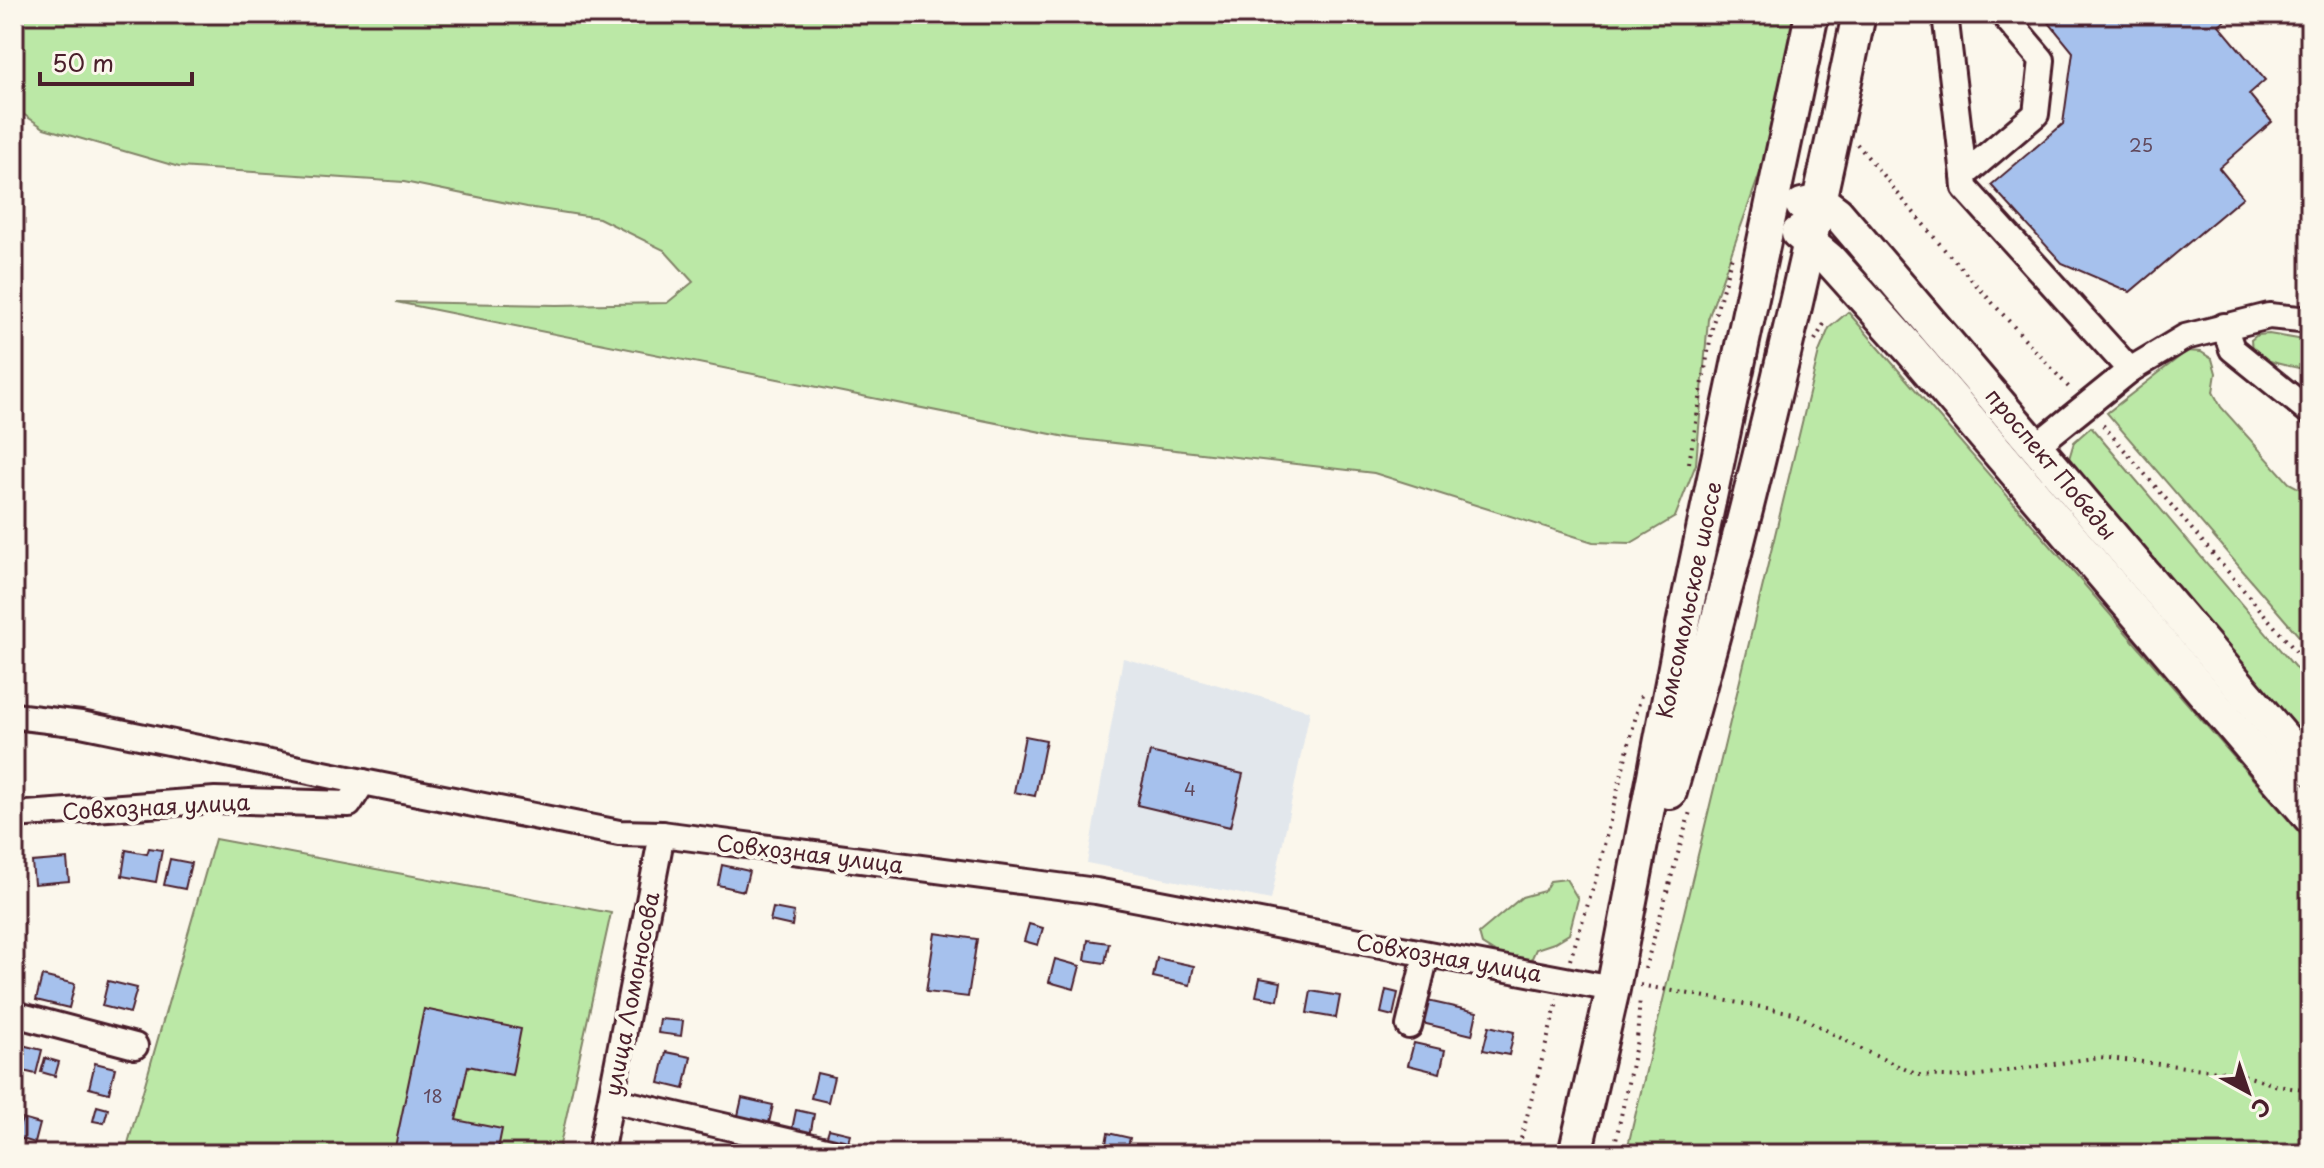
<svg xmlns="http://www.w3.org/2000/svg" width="2324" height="1168" font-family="'Playpen Sans',sans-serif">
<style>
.built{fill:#e2e7ec}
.green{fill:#bbe8a6;stroke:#828468;stroke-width:2}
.building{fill:#a6c1ed;stroke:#4a1f2b;stroke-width:2}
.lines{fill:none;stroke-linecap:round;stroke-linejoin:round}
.minor-casing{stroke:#4a1f2b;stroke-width:30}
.major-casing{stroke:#4a1f2b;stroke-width:38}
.path{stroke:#4a1f2b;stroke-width:4;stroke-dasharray:2 6;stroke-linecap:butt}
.minor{stroke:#fbf7ec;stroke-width:24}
.major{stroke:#fbf7ec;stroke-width:32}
.labels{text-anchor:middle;stroke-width:8;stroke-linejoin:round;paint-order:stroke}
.number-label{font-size:18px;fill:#61485c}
.street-label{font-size:22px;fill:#4a1f2b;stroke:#fbf7ec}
</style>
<rect width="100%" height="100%" fill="#fbf7ec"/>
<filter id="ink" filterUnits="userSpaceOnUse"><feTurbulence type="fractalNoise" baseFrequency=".0125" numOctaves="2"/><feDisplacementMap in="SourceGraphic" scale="16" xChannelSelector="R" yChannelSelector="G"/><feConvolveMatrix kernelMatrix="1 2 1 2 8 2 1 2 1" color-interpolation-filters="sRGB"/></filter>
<g filter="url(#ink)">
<path class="built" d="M1123,658L1310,711L1271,900L1087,863Z"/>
<g class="green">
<path d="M14,14H1805L1803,52L1708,319L1696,464L1675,517L1631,543L1593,542L1374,473L1071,438L396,302L557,305L667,303L693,282L664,250L599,218L527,207L404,182L179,167L44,128L14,108Z"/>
<path d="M1848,312L2310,845V1154H1626L1819,352L1829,328Z"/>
<path d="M2269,334L2310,341V370C2290,366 2268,364 2252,351L2251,340L2257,335Z"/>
<path d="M2187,351L2201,352L2212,359L2216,373L2213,392L2221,407L2289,483L2310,494V649L2107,413Z"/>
<path d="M2091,427L2310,685V757L2068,462L2074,442Z"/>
<path d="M215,839L611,913L558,1154H125Z"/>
<path d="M1566,879L1578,899L1569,934L1554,943L1536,949L1532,958L1521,964L1509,961L1482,944L1479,933L1522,897L1544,891L1550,881Z"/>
</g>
<g class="building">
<path d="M2042,14H2233L2219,25L2265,80L2249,94L2272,122L2219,168L2243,197L2130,292L2062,263L1991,185L2063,124L2073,52Z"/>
<path d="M1025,736L1046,740L1035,796L1014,792Z"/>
<path d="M1150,752L1243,774L1230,827L1137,805Z"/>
<path d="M149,848L162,850L156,882L122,876L126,850L147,854Z"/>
<path d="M67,859L69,881L34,884L32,862Z"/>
<path d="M170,859L191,863L185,889L164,885Z"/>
<path d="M722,865L749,871L744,891L718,885Z"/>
<path d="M773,908L794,912L792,926L770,921Z"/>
<path d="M1029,924L1043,928L1038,945L1024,941Z"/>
<path d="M935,933L977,939L968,997L926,992Z"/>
<path d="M1088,940L1109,943L1105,963L1085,960Z"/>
<path d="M1157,958L1194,966L1190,985L1153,977Z"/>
<path d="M1055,959L1080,966L1074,989L1049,982Z"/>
<path d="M42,976L75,984L69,1008L36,1000Z"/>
<path d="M1260,978L1281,982L1278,1000L1256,996Z"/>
<path d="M108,981L137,988L130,1013L102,1006Z"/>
<path d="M1386,990L1398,993L1393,1016L1381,1013Z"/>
<path d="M1311,991L1340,996L1336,1018L1307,1013Z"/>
<path d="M1423,1000L1477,1012L1472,1035L1418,1022Z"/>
<path d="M424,1009L521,1029L512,1075L468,1066L456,1120L502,1129L497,1154H405L394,1152Z"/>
<path d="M660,1019L683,1021L681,1036L658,1033Z"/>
<path d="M1489,1026L1514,1032L1509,1055L1483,1050Z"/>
<path d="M14,1043L42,1050L36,1074L14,1069Z"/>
<path d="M1414,1043L1445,1050L1440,1073L1408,1065Z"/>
<path d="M666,1052L691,1057L684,1089L659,1083Z"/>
<path d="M45,1058L59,1062L55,1076L41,1072Z"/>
<path d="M95,1063L115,1068L109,1093L89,1088Z"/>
<path d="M817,1073L834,1077L828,1102L811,1098Z"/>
<path d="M742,1098L773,1105L768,1127L737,1120Z"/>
<path d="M97,1106L108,1109L104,1123L93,1121Z"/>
<path d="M796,1110L814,1114L809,1142L790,1139Z"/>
<path d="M22,1119L40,1124L35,1143L16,1137Z"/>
<path d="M829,1129L850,1134L847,1148L825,1142Z"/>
<path d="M1108,1133L1130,1138L1126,1154H1104Z"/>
</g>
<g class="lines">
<defs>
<g id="minor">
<path d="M1945,14L1964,175"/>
<path d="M2003,14L2042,60L2036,114L1964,175L1965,188L2130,370"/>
<path d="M2224,326L2232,349L2310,412"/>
<path d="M2036,446L2130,370L2185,337L2269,316L2310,320"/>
<path d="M14,716L81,724L363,782"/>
<path d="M14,815L215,800L349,804L363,782L619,833L662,834L1096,891L1613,989"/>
<path d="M14,1014L135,1046"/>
<path d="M1409,1026L1426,955"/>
<path d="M612,1100L843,1154"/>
<path d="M600,1154L662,834"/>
</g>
<g id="major">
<path d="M1802,205L1821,201L1837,213L2310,769"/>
<path d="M1798,233L1829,259L1910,349L2310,817"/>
<path d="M1670,792C1744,535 1805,276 1859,14"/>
<path d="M1575,1154L1613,989L1684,620L1812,14"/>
</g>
</defs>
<use href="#minor" class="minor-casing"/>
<use href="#major" class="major-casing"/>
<g class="path">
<path d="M1857,144L1943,248L2072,391"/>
<path d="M1815,340L1824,324"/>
<path d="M2103,425L2310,668"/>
<path d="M1689,463L1713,323L1732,256"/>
<path d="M1570,960L1595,882L1641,695"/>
<path d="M1645,969L1691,808"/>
<path d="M1640,985L1794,1013L1865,1051L1918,1075L1967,1077L2100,1057L2237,1073L2278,1086L2310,1091"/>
<path d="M1517,1154L1558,999"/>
<path d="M1613,1154L1637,1040L1640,997"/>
</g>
<use href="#minor" class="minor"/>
<use href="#major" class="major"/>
</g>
</g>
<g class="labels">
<g class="number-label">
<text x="2141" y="152">25</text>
<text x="1190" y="796">4</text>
<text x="433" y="1103">18</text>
</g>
<g class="street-label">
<text transform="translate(2051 464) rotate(50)" y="8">проспект Победы</text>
<text transform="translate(1689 600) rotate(-78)" y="8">Комсомольское шоссе</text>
<text transform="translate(156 807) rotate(-3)" y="8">Совхозная улица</text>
<text transform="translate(810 854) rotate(7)" y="8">Совхозная улица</text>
<text transform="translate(1449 958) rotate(10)" y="8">Совхозная улица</text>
<text transform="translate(632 994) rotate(-79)" y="8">улица Ломоносова</text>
</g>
</g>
<rect width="2324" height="1168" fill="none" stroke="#fbf7ec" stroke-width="48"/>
<rect x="24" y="24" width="2276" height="1120" fill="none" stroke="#4a1f2b" stroke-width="3" filter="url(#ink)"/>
<g transform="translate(2248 1092) rotate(140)" stroke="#fbf7ec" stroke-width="6" paint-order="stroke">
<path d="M0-6L14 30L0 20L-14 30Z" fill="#4a1f2b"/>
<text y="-12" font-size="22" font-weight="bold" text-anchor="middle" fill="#4a1f2b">С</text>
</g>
<path d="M40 72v12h152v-12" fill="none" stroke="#4a1f2b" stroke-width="4"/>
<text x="52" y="72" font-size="24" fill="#4a1f2b" stroke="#fbf7ec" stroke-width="6" paint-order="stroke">50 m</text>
</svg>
